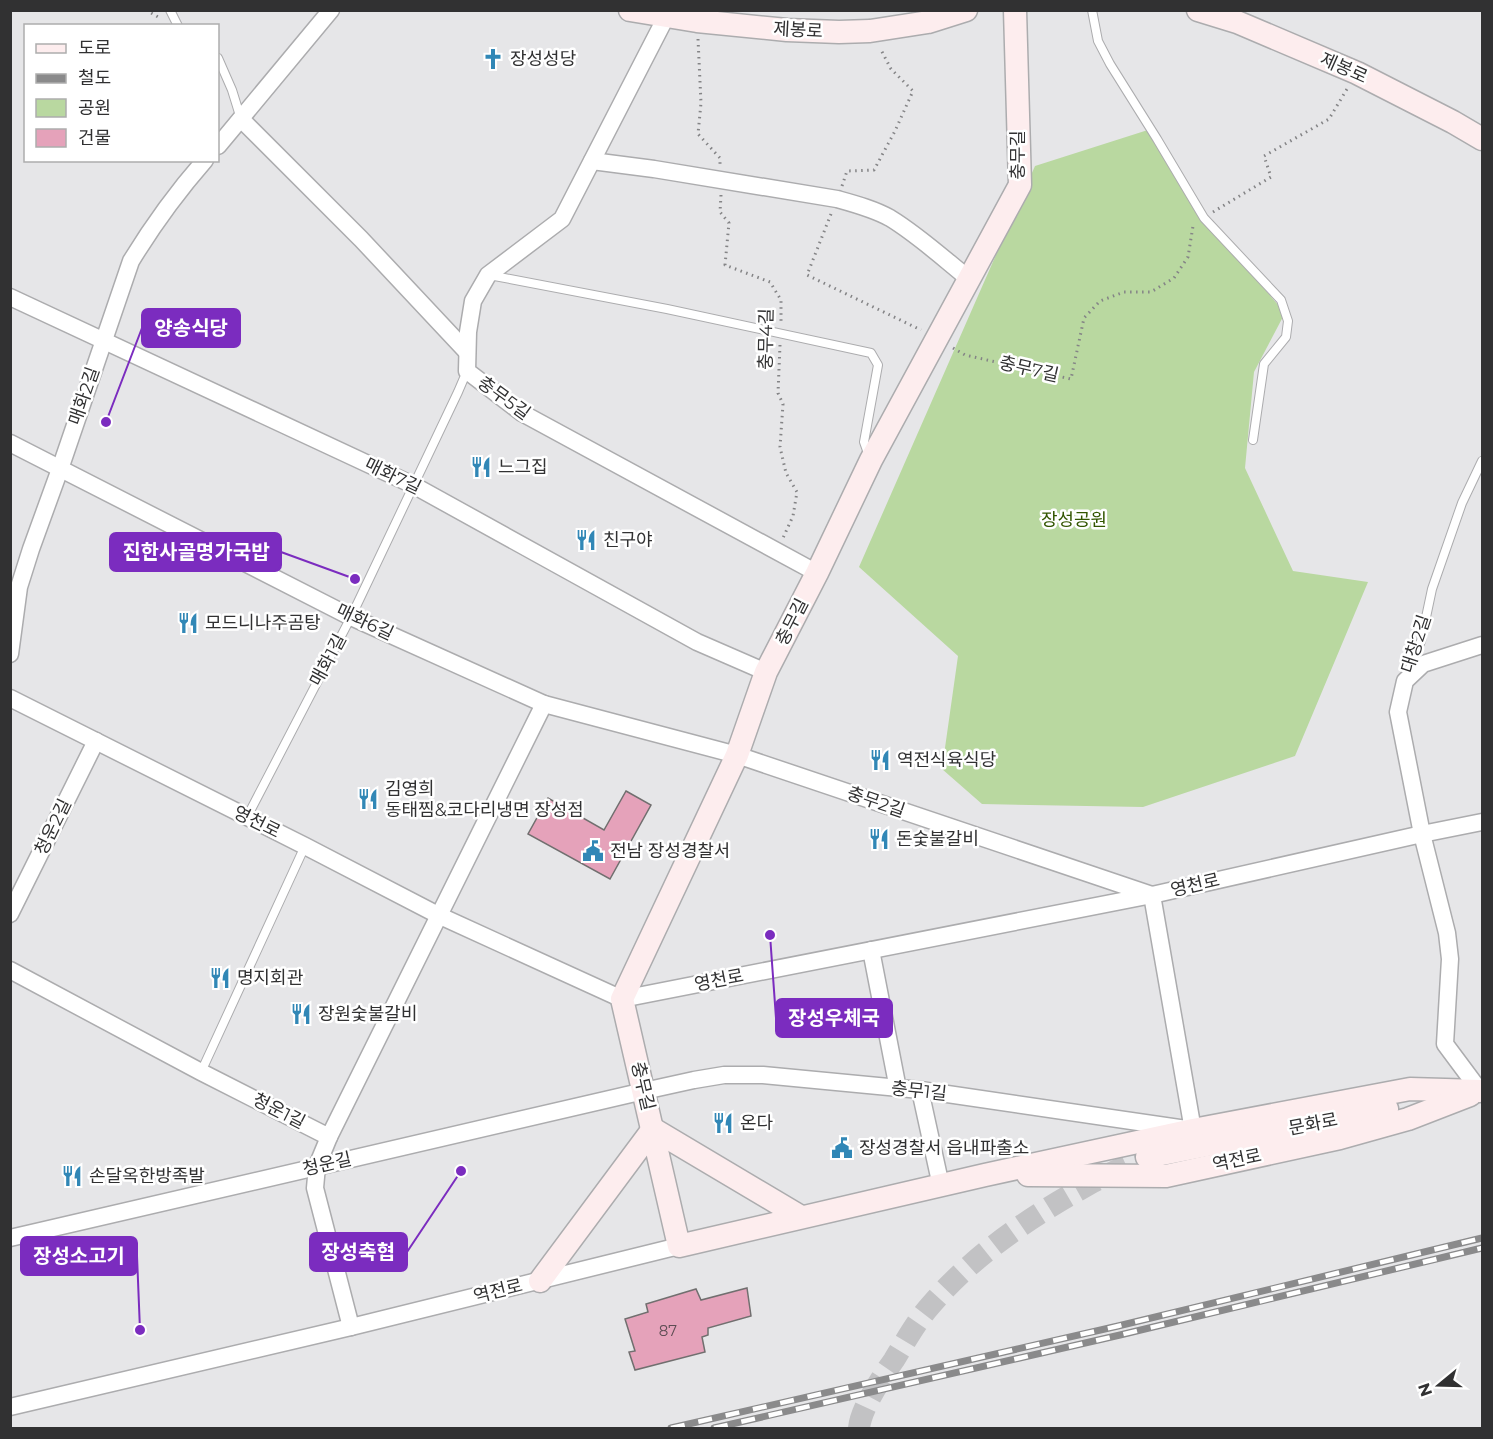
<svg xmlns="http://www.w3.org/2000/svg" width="1493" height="1439" font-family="Montserrat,'Noto Sans KR',sans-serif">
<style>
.green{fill:#b9d8a0}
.building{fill:#e5a2ba;stroke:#716f6f;stroke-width:1.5}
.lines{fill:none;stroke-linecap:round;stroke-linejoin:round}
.secondary-tunnel{stroke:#c2c2c4;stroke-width:22;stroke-dasharray:22 11;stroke-linecap:butt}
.lane-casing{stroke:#acacae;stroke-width:10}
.street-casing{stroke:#acacae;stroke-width:19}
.secondary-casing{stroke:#acacae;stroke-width:25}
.path{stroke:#848486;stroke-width:3;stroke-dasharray:1.5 4.5;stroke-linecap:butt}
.lane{stroke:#fff;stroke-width:8}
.street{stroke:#fff;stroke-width:16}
.secondary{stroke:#fdedee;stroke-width:22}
.rail-casing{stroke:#8a8a8b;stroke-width:7}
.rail{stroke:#fff;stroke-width:4.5;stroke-dasharray:14;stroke-linecap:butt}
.labels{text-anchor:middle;stroke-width:5;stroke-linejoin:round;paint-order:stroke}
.number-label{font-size:15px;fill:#5e4d54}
.street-label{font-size:18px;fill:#313132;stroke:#fff}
.poi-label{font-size:18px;fill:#313132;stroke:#fff;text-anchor:start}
.park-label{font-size:18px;fill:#335600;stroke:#fff}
.leader{fill:none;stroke:#7b2cbf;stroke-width:2}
.callout-dot{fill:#7b2cbf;stroke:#fff;stroke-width:2}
.callout{fill:#7b2cbf;stroke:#7b2cbf;stroke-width:2}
.callout-label{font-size:20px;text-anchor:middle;font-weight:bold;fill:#fff}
</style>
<rect width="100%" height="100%" fill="#e6e6e8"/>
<path class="green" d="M1151,129L1204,218L1285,313L1254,372L1245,468L1293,571L1368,582L1295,756L1143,807L982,804L942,769L958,656L859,567L1035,166Z"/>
<g class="building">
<path d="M626,791L651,805L610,879L528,834L548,798L604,830Z"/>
<path d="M747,1288L751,1316L708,1328V1335L702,1337L705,1352L635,1370L629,1352L635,1351L625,1319L648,1312L646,1304L696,1289L701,1300Z"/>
</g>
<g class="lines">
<path class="secondary-tunnel" d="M859,1428C861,1408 882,1377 894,1360C905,1342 916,1322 930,1306C974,1254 1033,1215 1093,1182C1110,1173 1129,1165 1147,1157"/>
<defs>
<g id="lane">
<path d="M170,10L178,26"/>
<path d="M1092,10L1098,41L1110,64L1157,139L1204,218L1281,300L1288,321L1286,337L1264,364L1253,440"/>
<path d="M218,58L232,90L241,119"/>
<path d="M489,275L667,309L871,353L878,365L864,442L869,456"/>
<path d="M1408,672L1421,641L1432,589L1462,503L1482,461"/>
<path d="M247,817L351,617L458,392L467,371"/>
<path d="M201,1072L305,846"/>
</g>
<g id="street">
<path d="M666,17L562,219L488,275L473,301L468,332L467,371L522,413L817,573"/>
<path d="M241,119L361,239L467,352"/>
<path d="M218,146L331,10"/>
<path d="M592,161L654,169L837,199C855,204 874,209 890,218C918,235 943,258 969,279"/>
<path d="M10,297L413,485L697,642L766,672"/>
<path d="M10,443L351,617L544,704L737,755L1152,895L1193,1130L920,1090L763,1075H724L694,1080L644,1091L10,1238"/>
<path d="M10,654L19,587L31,549L60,469L131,261C153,225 177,192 205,160"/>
<path d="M10,698L305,846L438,915L622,999L1152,895L1422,834L1482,822"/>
<path d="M10,914L96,741"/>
<path d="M871,950L898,1089"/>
<path d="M10,970L201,1072L329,1137L544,704"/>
<path d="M920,1090L941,1186"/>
<path d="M1480,1091L1445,1044L1450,959L1447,933L1422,834L1398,712L1405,681L1423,664L1482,645"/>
<path d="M329,1137L317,1166L315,1188L351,1327"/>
<path d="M10,1407L351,1327L679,1246"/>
</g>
<g id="secondary">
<path d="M630,10L697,21L787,30L839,32L870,31L928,22L966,10"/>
<path d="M1015,10L1020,185L871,460L817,573L766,672L737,755L622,999L679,1246L985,1175L1193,1130L1410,1089L1480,1091"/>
<path d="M1198,10L1237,22L1357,73L1453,122L1482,139"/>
<path d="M1147,1157L1387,1109"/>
<path d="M1028,1175L1166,1176L1340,1138L1408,1119L1470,1095"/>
<path d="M540,1281L653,1129L801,1217"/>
</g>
</defs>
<use href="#lane" class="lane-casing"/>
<use href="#street" class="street-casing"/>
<use href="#secondary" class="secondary-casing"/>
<g class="path">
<path d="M146,10L160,18"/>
<path d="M698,39L701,103L698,134L720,158V165"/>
<path d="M842,186L847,171L874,170L895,131L913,91L891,69L880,48"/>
<path d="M721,195L720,212L729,223L725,265L770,282L781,300V323"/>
<path d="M1213,212L1271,177L1264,156L1329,119L1347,89"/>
<path d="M831,214L807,275L921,330"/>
<path d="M780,345L778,393L783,404L780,447L786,473L797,492L793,516L783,538"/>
<path d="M953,348L965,355L1071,379L1084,318L1100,301L1124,292H1151L1174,278L1188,257L1193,226L1195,224"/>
</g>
<use href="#lane" class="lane"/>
<use href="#street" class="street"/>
<use href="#secondary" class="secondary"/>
<defs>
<g id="rail">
<path d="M671,1428L1118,1326L1482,1238"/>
<path d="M714,1428L1120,1335L1482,1248"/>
</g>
</defs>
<use href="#rail" class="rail-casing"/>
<use href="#rail" class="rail"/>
</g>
<defs>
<symbol id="church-bare" viewBox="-9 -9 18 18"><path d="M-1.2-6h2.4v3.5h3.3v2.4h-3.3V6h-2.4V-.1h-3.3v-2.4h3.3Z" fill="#3187b6" stroke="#fff" stroke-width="2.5" paint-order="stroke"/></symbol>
<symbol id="restaurant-bare" viewBox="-9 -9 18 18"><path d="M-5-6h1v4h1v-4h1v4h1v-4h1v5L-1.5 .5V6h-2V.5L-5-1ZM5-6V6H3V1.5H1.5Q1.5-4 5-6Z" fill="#3187b6" stroke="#fff" stroke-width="2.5" paint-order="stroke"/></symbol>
<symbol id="civic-bare" viewBox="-9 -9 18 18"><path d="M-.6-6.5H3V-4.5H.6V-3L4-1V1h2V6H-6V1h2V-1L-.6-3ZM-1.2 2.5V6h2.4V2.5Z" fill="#3187b6" stroke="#fff" stroke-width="2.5" paint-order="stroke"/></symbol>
</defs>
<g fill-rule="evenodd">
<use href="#church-bare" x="478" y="44" width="30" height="30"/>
<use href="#restaurant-bare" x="466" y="452" width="30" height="30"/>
<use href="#restaurant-bare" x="571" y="525" width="30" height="30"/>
<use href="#restaurant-bare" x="173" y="608" width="30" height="30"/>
<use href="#restaurant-bare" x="865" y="745" width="30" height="30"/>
<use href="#restaurant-bare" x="353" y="784" width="30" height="30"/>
<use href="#restaurant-bare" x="864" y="824" width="30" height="30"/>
<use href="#civic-bare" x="578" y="836" width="30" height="30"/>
<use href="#restaurant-bare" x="205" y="963" width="30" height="30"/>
<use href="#restaurant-bare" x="286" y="999" width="30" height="30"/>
<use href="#restaurant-bare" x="708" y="1108" width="30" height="30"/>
<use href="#civic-bare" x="827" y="1133" width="30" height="30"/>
<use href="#restaurant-bare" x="57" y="1161" width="30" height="30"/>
</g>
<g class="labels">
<g class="number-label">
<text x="668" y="1336">87</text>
</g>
<g class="street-label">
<text transform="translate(798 30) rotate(3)" y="6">제봉로</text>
<text transform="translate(1344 68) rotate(24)" y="6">제봉로</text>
<text transform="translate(1018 155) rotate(-90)" y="6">충무길</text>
<text transform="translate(766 339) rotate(-89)" y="6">충무4길</text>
<text transform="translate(1029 369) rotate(13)" y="6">충무7길</text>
<text transform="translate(84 396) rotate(-71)" y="6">매화2길</text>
<text transform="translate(504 398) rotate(36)" y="6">충무5길</text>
<text transform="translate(393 476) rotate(26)" y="6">매화7길</text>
<text transform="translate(365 622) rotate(25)" y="6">매화6길</text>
<text transform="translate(792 622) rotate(-63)" y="6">충무길</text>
<text transform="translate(1416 644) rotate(-72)" y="6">대창2길</text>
<text transform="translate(328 660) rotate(-62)" y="6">매화1길</text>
<text transform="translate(876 802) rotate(19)" y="6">충무2길</text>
<text transform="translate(257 822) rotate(26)" y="6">영천로</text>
<text transform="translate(53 827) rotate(-64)" y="6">청운2길</text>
<text transform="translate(1195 885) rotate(-13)" y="6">영천로</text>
<text transform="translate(719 980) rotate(-11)" y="6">영천로</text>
<text transform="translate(643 1086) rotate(77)" y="6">충무길</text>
<text transform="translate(919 1091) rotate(6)" y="6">충무1길</text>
<text transform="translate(279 1111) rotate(27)" y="6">청운1길</text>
<text transform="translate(1313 1124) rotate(-11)" y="6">문화로</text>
<text transform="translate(1237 1160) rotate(-12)" y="6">역전로</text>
<text transform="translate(327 1164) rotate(-13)" y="6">청운길</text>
<text transform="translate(498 1291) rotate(-14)" y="6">역전로</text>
</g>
<g class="poi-label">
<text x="510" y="65">장성성당</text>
<text x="498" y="473">느그집</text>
<text x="603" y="546">친구야</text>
<text x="205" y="629">모드니나주곰탕</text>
<text x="897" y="766">역전식육식당</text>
<text x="385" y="795">김영희<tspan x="385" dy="21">동태찜&amp;코다리냉면 장성점</tspan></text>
<text x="896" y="845">돈숯불갈비</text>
<text x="610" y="857">전남 장성경찰서</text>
<text x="237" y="984">명지회관</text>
<text x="318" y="1020">장원숯불갈비</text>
<text x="740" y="1129">온다</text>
<text x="859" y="1154">장성경찰서 읍내파출소</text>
<text x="89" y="1182">손달옥한방족발</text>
</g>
<g class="park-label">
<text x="1074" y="526">장성공원</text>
</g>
</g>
<path class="leader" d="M106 422L142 328M355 579L281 552M770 935L776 1018M461 1171L407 1252M140 1330L137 1256"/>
<g class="callout-dot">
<circle cx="106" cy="422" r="6"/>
<circle cx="355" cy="579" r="6"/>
<circle cx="770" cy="935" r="6"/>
<circle cx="461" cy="1171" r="6"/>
<circle cx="140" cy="1330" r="6"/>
</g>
<g class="callout">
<rect x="142" y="309" width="98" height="38" rx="6"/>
<rect x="110" y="533" width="171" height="38" rx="6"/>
<rect x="776" y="999" width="116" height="38" rx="6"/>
<rect x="310" y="1233" width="97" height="38" rx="6"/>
<rect x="21" y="1237" width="116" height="38" rx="6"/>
</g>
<g class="callout-label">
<text x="191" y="335">양송식당</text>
<text x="196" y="559">진한사골명가국밥</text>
<text x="834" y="1025">장성우체국</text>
<text x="358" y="1259">장성축협</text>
<text x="79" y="1263">장성소고기</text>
</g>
<rect width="1493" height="1439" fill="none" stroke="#313132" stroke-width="24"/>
<rect x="24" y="24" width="195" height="138" fill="#ffffff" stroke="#adadad" stroke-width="1.5"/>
<rect x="36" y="44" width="30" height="9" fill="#fdedee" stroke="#adadad" stroke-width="1.5"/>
<text x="78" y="54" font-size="18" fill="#313132">도로</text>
<rect x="36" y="74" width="30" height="9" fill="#8a8a8b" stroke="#adadad" stroke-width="1.5"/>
<text x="78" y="84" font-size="18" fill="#313132">철도</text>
<rect x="36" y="99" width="30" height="18" fill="#b9d8a0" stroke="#adadad" stroke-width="1.5"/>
<text x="78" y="114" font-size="18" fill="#313132">공원</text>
<rect x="36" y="129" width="30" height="18" fill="#e5a2ba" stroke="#adadad" stroke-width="1.5"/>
<text x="78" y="144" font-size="18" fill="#313132">건물</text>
<g transform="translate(1439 1385) rotate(251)" stroke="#ffffff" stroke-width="4.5" paint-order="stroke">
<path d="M0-4.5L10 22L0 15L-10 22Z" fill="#313132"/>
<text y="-9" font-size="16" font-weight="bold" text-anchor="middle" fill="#313132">N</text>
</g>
</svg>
